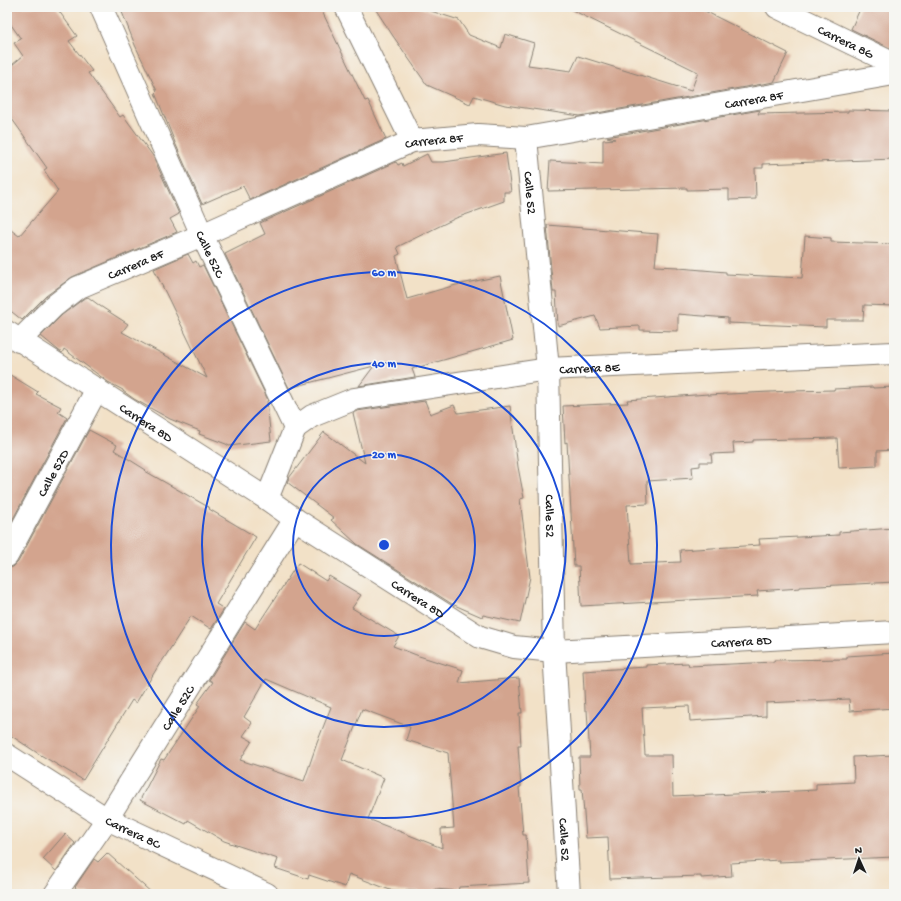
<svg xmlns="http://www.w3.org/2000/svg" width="901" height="901" font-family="'Gochi Hand',sans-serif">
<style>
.building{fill:#d3a48e;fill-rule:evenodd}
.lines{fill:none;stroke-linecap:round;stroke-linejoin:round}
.minor-casing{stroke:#877e72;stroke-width:24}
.minor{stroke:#fff;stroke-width:22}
.ring{fill:none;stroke:#1d4ed8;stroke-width:2}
.labels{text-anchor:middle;stroke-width:3;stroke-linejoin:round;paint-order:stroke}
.street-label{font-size:13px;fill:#1c1c1c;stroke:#f6f6f2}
.centre{fill:#1d4ed8;stroke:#f6f6f2;stroke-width:2}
.ring-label{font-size:12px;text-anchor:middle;font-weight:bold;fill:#1d4ed8;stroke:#f6f6f2;stroke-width:3;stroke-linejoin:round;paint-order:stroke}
</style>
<rect width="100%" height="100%" fill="#f6f6f2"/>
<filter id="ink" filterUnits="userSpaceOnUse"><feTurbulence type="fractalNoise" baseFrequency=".025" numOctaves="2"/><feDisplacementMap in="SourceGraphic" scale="8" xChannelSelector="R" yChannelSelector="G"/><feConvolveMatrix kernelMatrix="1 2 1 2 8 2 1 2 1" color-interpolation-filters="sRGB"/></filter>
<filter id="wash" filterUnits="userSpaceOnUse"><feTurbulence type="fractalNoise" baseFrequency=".012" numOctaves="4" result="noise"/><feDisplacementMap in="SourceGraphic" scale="16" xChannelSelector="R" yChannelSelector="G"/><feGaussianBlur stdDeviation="0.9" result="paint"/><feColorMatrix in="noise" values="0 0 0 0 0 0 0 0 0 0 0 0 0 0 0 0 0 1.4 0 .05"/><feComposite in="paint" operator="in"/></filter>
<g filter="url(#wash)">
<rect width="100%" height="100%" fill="#f2e1c7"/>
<g id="blocks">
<g class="building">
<path d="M7,7H56L77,36L69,41L92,71L88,73L120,117L123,115L153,156L179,214L170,219L177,232L72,277L46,296L22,320L7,308V227L19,236L58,191L44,170L47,168L7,112V69L23,56L14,43L21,39L7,19Z"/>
<path d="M120,7H320L365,101L368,100L386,139L250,200L243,186L202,204L176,145L155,93L157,91L135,45Z"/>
<path d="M374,7H418L459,20L469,35L501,48L505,34L534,43L528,65L571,71L578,56L691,91L698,72L566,7H697L788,53L774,82L580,116L505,105L474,96L470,104L427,85L393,36Z"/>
<path d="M861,7H894V50L851,29Z"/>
<path d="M760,110L758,114L848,112V110L894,111V159L763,164V168H755L756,199L729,200V189L687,190V188L548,191L550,161L603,164V140L615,139L607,137Z"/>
<path d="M506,153L511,192H504V201L456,218L397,247L400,254L396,256L407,299L456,285L500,276L513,340L412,369L415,377L359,386L374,366L289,388L225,254L265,234L260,223L396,162L398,165L402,163L403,166L427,154L431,162H444Z"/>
<path d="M547,225L658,234L655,266L679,267V268L726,272V274L802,278L805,236L831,238V242L894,244V306L864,305L863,320H826V327L728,323V318L678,314V331L640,330V326L600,328L595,316L558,326L556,292H553Z"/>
<path d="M188,254L193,263L196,261L199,267L203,265L268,400L267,401L271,441L229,446L226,444L199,434L200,431L170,419L134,399L123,391V390L108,382L64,349L62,353L58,350L41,336L62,315L83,299L88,297L100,306L128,324L122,332L207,378L154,269Z"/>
<path d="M7,373L38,392L36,394L61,407L58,412L67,418L7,530Z"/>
<path d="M873,387V388L894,387V450L877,451V466L839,468L837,438L753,440V442L733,443L734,453L711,454L712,462H700V466L692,467L693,478L647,481L648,504L627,505L631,564L681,562L680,550L760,545L759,539L839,535V532L894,528V582L800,587V588L757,591L758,596L581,606L579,566H574L567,442L565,443L563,406L628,403L627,400L708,394V395L791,391L834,390V389Z"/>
<path d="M425,401L430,414L454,405L458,413L510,406L518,467L524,498L520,499L530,577L520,623L483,615L482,617L452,604L357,544L331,520L334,518L287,482L289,478L324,432L365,463L353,413L357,411Z"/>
<path d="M89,430L117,445L114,450L146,470L145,471L210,508L209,509L256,537L216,604L224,609L211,629L191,616L161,663H160L136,703L132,700L83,780L39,754L7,733V568L13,567L18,562Z"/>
<path d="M298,563L326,581L329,576L361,595L352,608L399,636L393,646L419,656L463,670L459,683L519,678L522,713H519L521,746H518L521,787H519L523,835H526L529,883L459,887L458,891L435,889L434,892L390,890L349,874L345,887L309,875L308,879L275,868L278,859L224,841L188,820L186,824L140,800L161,759L164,760L200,706L197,704L213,682L209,680L245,622L255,629ZM266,679L331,707L317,743L304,781L240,760L252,741L243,736L252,723L244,717ZM362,709L410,727L406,740L448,753L454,828L441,829L442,848L368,819L384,778L342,760Z"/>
<path d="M894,653V708L850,711L849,699L766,703V716L690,721L689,706L642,708L645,755H672L673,796L693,795V796L816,790V784L854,782L853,757L894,755V857L779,862V860L731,863L732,876L701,878V876L610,879L608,837L586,838L582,789H580L579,757H590L587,710H585L583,671L646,667V665L688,663L689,666L774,662V660L847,659V656Z"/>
<path d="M65,834L75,843L56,871L43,859Z"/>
<path d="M107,853L153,894H82L75,887L94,859L98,862Z"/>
</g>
</g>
</g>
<g filter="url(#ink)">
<use href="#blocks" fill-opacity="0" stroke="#877e72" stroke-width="1"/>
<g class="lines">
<defs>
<g id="minor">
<path id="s1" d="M101,7L202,235L295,428L267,499"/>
<path d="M346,7L412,141"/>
<path id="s2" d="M777,7L894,64"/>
<path id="s3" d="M526,138L548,369L554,651L569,894"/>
<path id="s4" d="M7,332L267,499L295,519L480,637L514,647L554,651L894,632"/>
<path id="s5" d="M19,341L54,306L77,288L202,235L412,141L478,135L526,138L894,74"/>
<path id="s6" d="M295,428L312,416L354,399L548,369L894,353"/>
<path id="s7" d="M7,556L97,389"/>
<path id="s8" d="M7,755L107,819L267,894"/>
<path id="s9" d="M55,894L107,819L295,519"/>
</g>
</defs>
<use href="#minor" class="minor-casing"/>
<use href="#minor" class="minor"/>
</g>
</g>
<g class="ring">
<circle cx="384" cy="545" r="91"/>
<circle cx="384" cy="545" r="182"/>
<circle cx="384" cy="545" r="273"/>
</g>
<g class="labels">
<g class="street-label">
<text dy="5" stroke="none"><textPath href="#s2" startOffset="77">Carrera 8G</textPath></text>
<text dy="5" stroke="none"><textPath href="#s5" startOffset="790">Carrera 8F</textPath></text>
<text dy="5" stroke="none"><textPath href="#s5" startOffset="466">Carrera 8F</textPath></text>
<text dy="5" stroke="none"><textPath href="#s3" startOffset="55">Calle 52</textPath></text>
<text dy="5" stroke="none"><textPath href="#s1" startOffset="270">Calle 52C</textPath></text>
<text dy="5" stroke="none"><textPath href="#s5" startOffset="142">Carrera 8F</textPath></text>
<text dy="5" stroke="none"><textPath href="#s6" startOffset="304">Carrera 8E</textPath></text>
<text dy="5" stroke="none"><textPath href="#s4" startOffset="166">Carrera 8D</textPath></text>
<text dy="5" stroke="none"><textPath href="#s7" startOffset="95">Calle 52D</textPath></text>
<text dy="5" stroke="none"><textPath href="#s3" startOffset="379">Calle 52</textPath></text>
<text dy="5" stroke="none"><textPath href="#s4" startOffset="490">Carrera 8D</textPath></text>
<text dy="5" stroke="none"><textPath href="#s4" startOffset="826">Carrera 8D</textPath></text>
<text dy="5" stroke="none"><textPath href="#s9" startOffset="223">Calle 52C</textPath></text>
<text dy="5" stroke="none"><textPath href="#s8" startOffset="148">Carrera 8C</textPath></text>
<text dy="5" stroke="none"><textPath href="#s3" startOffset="703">Calle 52</textPath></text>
</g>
</g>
<circle cx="384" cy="545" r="6" class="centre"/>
<g class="ring-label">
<text x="384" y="276">60 m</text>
<text x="384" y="367">40 m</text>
<text x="384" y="458">20 m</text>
</g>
<rect width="901" height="901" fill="none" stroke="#f6f6f2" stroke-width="24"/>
<g transform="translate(859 859) rotate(357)" stroke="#f6f6f2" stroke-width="3" paint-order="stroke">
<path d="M0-3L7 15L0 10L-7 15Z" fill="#1c1c1c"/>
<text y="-6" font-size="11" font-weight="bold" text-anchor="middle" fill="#1c1c1c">N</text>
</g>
</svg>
